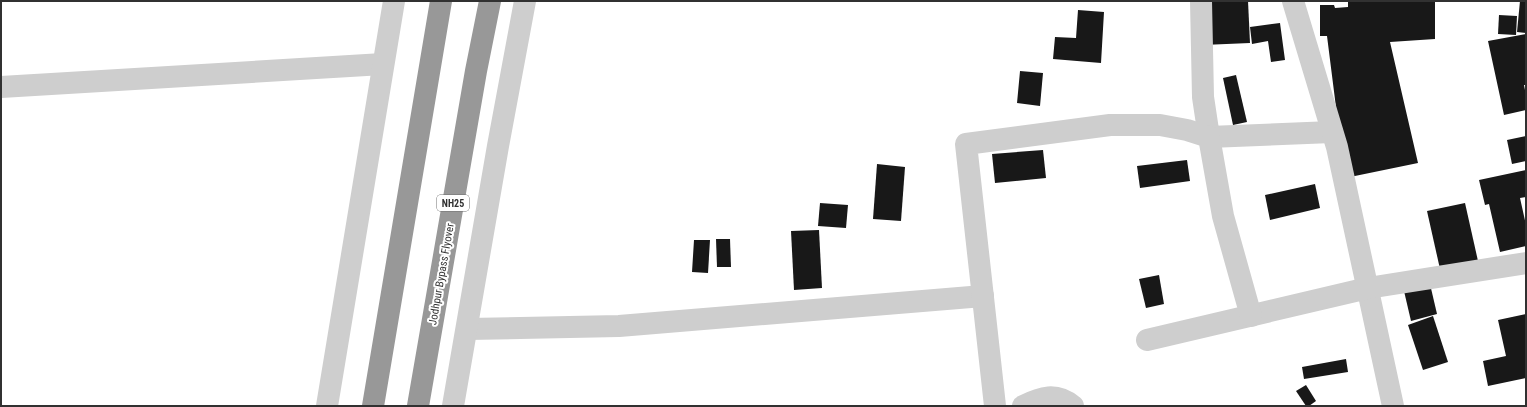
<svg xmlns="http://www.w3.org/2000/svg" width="1527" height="407" font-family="'Roboto Condensed',sans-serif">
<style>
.building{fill:#181818}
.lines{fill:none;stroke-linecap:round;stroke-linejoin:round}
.minor{stroke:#cecece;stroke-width:22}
.highway{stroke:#989898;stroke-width:22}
.labels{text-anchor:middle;stroke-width:4;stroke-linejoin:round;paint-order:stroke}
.shield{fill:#fff;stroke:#6f6f6f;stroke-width:1}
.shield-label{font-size:10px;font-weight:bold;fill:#313131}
.street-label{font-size:11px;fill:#313131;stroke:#fff}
</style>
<rect width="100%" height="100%" fill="#fff"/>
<g class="building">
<path d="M1203,1H1248L1250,43L1203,45Z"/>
<path d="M1348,1H1435V39L1390,42L1418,163L1350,177L1340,139L1327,36H1320V5H1334L1335,8L1348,7Z"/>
<path d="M1520,1H1526V33L1517,32Z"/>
<path d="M1078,10L1104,12L1101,63L1053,59L1055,37L1076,38Z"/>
<path d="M1499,15L1517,16L1516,35L1498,34Z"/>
<path d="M1280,23L1285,60L1271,62L1268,41L1252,44L1250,27Z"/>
<path d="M1526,34V85H1524L1526,95V110L1504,115L1488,41Z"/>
<path d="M1020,71L1043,73L1040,106L1017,103Z"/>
<path d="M1236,75L1247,122L1233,125L1223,78Z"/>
<path d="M1526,136V161L1512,164L1507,140Z"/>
<path d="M1043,150L1046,178L995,183L992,154Z"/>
<path d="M1187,160L1190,181L1140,188L1137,166Z"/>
<path d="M877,164L905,167L901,221L873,219Z"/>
<path d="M1526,170V197L1520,198L1526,225V246L1500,252L1489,204L1485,205L1479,180Z"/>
<path d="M1315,184L1320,208L1270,220L1265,195Z"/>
<path d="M820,203L848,205L846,228L818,226Z"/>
<path d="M1465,203L1478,261L1440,269L1427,211Z"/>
<path d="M819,230L822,288L794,290L791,231Z"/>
<path d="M716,239H730L731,267H717Z"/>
<path d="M694,240H710L708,273L692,272Z"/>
<path d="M1159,275L1164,304L1146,308L1139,279Z"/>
<path d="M1430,284L1437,314L1411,321L1404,291Z"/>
<path d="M1526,314V378L1488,386L1483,361L1506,356L1498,320Z"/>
<path d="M1433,316L1448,362L1423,370L1408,325Z"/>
<path d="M1346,359L1348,372L1304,379L1302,367Z"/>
<path d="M1306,385L1316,401L1309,406H1306L1296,391Z"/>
</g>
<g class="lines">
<g class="minor">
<path d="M1201,1L1203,97L1209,137L1332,132"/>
<path d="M1293,1L1337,147L1393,406"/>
<path d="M1,87L383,64"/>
<path d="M468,329L619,326L983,296"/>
<path d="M1147,340L1368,288L1526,263"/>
<path d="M327,406L394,1"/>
<path d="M453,406L498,146L525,1"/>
<path d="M995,406L966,144L1110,125H1160L1187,130L1209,137L1223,216L1251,316"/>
<path d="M1023,406C1041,397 1056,392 1073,406"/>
</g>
<g class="highway">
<path d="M373,406L441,1"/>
<path d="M418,406L476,71L490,1"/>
</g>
</g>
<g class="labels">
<rect class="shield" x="437" y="195" width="32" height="16" rx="3"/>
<g class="shield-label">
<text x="453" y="207">NH25</text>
</g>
<g class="street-label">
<text transform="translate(441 274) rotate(-80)" y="4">Jodhpur Bypass Flyover</text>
</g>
</g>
<rect width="1527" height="407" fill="none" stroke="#313131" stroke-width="4"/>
</svg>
